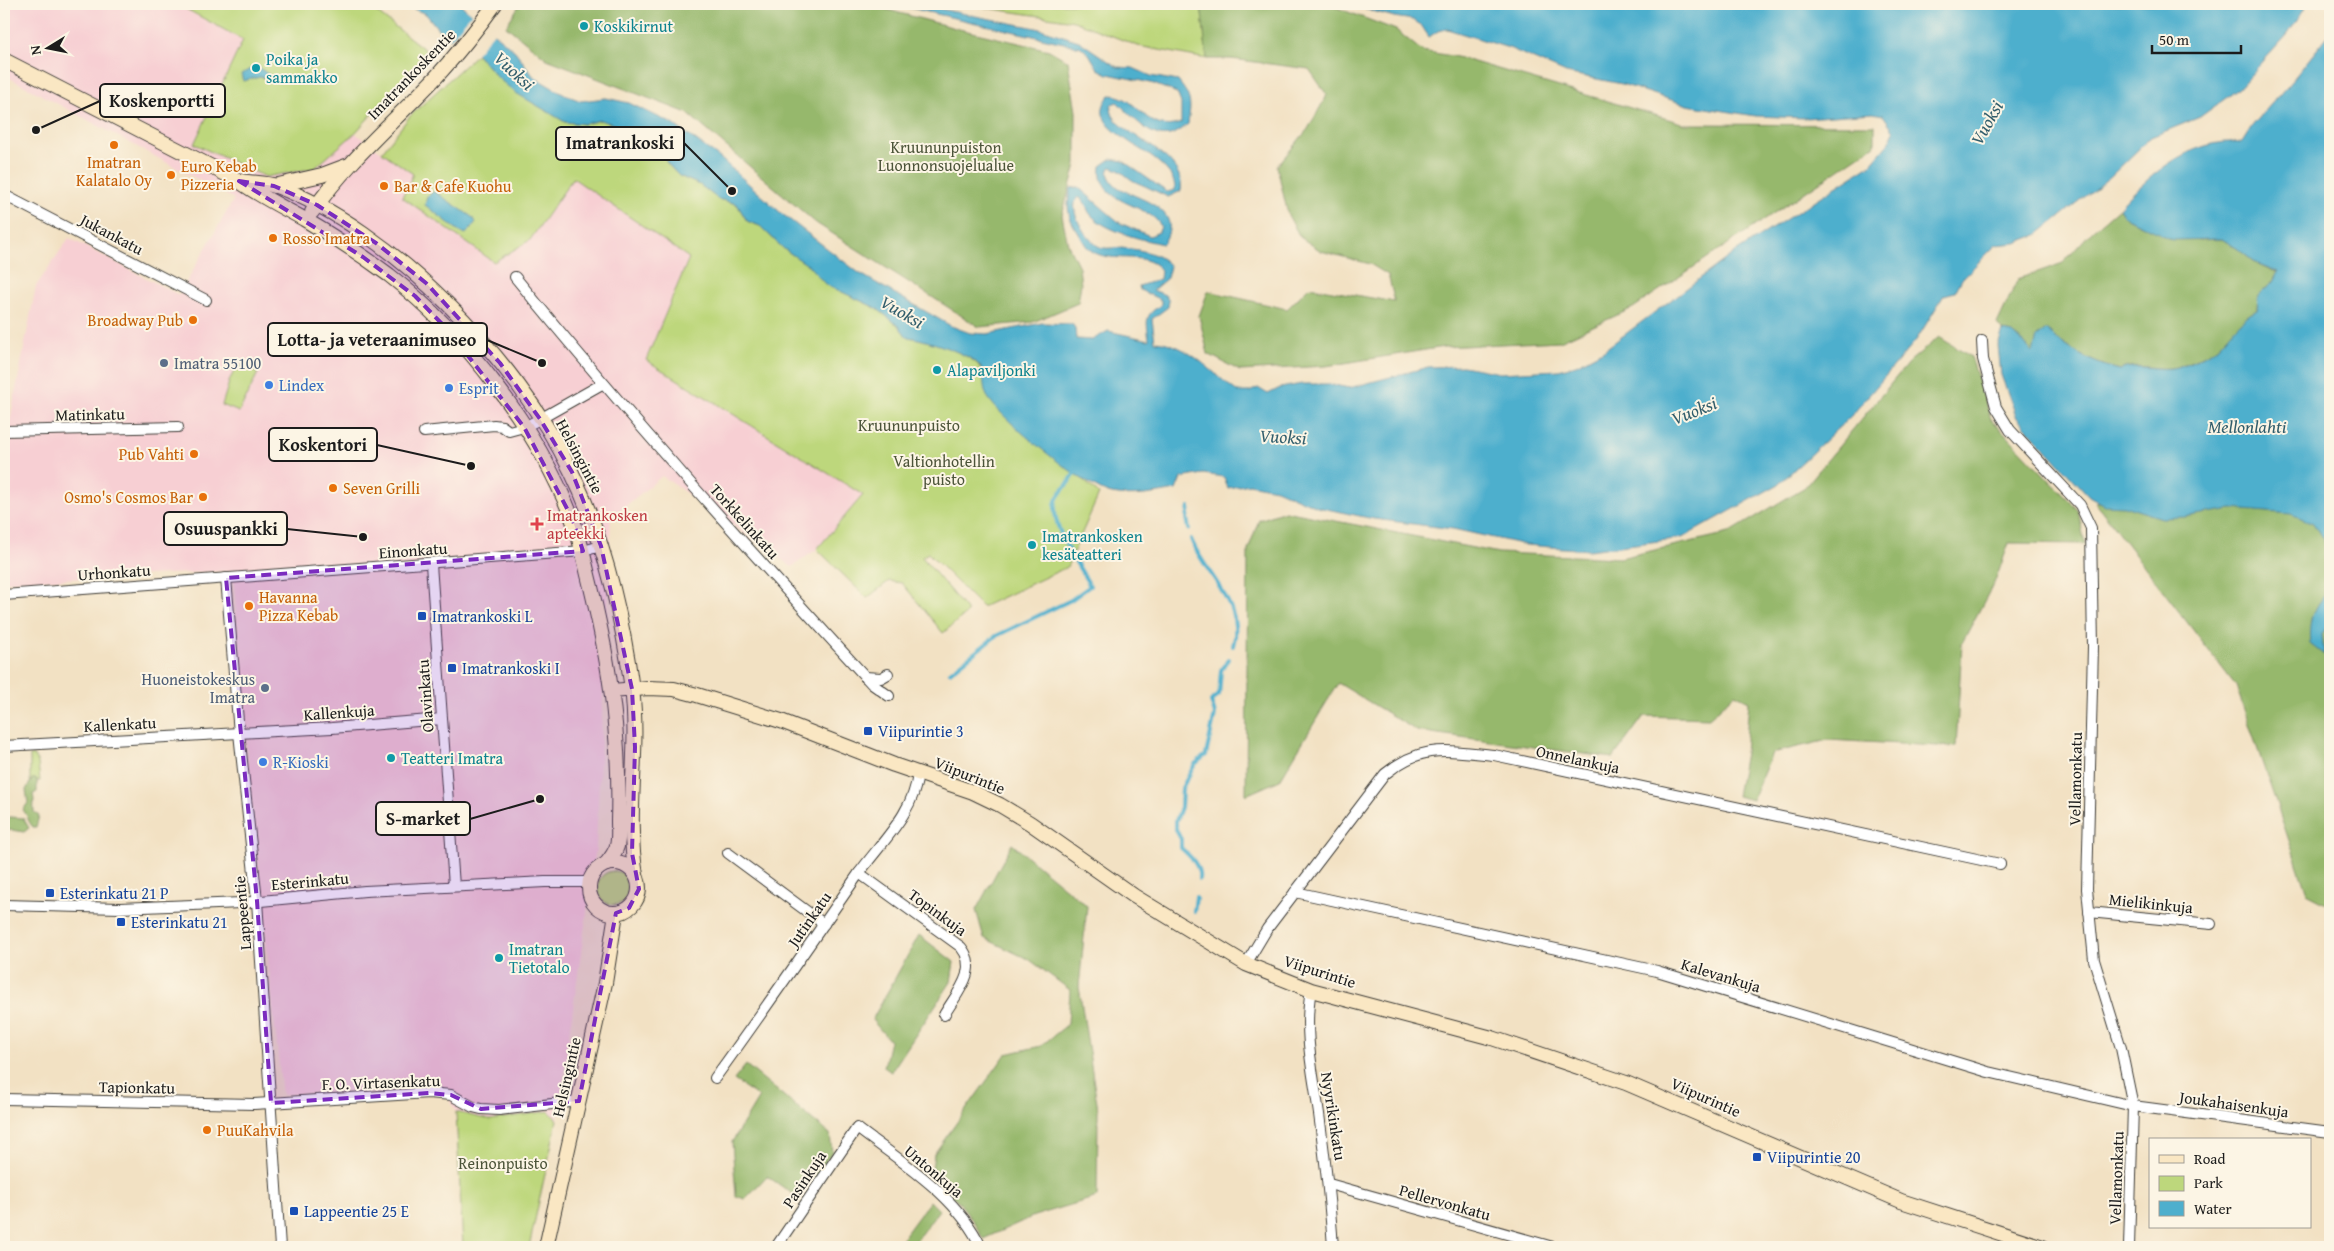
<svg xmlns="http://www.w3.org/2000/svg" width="2334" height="1251" font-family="'Gentium Book Plus',serif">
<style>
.built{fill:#f7cfd3}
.green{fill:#bdd77c;stroke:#6c7a4c}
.forest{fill:#96b86c;stroke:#596a44}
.water{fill:#4eafcd;stroke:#356674}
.pier{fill:#f2e1c3}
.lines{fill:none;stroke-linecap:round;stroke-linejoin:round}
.stream{stroke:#4eafcd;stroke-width:4}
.street-casing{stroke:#3c3a35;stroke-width:12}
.secondary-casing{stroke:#3c3a35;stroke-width:16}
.street{stroke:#fff;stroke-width:10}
.secondary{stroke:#fae7c3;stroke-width:14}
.marked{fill:#7b2cbf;fill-opacity:0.2;stroke:#7b2cbf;stroke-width:4;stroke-dasharray:10 6;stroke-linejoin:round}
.culture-dot{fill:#0f9aa8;stroke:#fcf5e5;stroke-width:2}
.food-dot{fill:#e8710a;stroke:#fcf5e5;stroke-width:2}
.service-dot{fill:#5c6f8a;stroke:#fcf5e5;stroke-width:2}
.shop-dot{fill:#3f7fe0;stroke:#fcf5e5;stroke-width:2}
.health-dot{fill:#e0444e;stroke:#fcf5e5;stroke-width:2}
.transit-dot{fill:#1a4fb4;stroke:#fcf5e5;stroke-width:2}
.labels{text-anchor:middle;stroke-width:4;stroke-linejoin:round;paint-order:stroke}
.culture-label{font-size:16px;fill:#0d838f;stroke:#fcf5e5;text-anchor:start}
.street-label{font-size:16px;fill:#1c1c1c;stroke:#fcf5e5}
.park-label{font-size:16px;fill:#4c5439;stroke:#fcf5e5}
.food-label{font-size:16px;fill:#c56008;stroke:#fcf5e5;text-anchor:start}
.service-label{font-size:16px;fill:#4e5e75;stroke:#fcf5e5;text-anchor:start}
.shop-label{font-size:16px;fill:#366cbe;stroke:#fcf5e5;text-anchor:start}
.health-label{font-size:16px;fill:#be3a42;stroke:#fcf5e5;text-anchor:start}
.transit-label{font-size:16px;fill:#164399;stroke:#fcf5e5;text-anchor:start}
.water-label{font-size:18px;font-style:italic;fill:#325e6c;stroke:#fcf5e5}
.leader{fill:none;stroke:#1c1c1c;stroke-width:2}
.callout-dot{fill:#1c1c1c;stroke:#fcf5e5;stroke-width:2}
.callout{fill:#fcf5e5;stroke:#1c1c1c;stroke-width:2}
.callout-label{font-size:18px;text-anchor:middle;font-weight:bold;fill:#1c1c1c}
</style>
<rect width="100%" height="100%" fill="#fcf5e5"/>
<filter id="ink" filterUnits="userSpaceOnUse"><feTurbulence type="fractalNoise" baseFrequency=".02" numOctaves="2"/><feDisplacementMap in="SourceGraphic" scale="10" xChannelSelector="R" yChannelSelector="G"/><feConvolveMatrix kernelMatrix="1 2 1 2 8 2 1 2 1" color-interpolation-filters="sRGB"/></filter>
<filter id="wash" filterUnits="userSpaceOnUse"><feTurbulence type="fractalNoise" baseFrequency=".0096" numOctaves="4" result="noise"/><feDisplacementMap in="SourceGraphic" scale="20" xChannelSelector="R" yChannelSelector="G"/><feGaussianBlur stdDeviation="1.12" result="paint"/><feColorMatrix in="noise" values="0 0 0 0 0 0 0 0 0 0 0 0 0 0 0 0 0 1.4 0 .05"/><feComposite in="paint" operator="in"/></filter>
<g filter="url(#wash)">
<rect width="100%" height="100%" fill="#f2e1c3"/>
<path class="built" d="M4,4H174L243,40L231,161L266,177L315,168L355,133L413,174L402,197L494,262L530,240L573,178L689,258L646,361L864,495L817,549L792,567L662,476L611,518L596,848L557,1120L549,1111L490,1120L456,1112L440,1084L282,1095L246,743L233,571L4,582V432L9,426L36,286L69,238L179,295L234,199L8,77L4,84Z"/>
<g class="green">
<path d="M177,4H366L428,52L355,133L315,168L266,177L194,144L243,40Z"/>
<path d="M960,4H1201L1207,59L1138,46L1074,21Z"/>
<path d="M477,54L499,79L565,122L584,124L600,120L629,129L662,151L667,163L679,176L700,185L718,199L737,204L747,221L760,226L784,249L810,266L826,284L876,308L898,325L907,337C923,338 970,353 979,366C981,369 982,374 983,377L1074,472L1099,494L1067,567L982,607L928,553L922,557L968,612L943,633L902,583L889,581L867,598L817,549L863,495L646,360L689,258L573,178L530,240L494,262L402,197L413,174L382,152L410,116Z"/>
<path d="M238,364L258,373L239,412L222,405L230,379Z"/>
<path d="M33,755L38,763L40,781H30V756Z"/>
<circle cx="614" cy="888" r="17"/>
<path d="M549,1111L557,1120L529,1247H463L456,1112L490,1120Z"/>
</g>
<g class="forest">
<path d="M520,4H866L959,29L1049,50L1068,61L1076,112V165L1062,215L1068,245L1079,267L1081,284L1078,303L1033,322L979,327L816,223L687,113L547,59L506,26Z"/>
<path d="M1201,4H1327L1396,30L1422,51L1457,57L1685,124L1875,125V145L1633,308L1560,341L1444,347L1326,366L1240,371L1208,354L1199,316L1208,291L1287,309L1309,287L1395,302L1388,275L1370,264L1321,251L1300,237L1288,215L1277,166L1308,129L1327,95L1309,69L1231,59H1207Z"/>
<path d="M2119,208L2125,217L2146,227L2200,240L2222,239L2238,249L2254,262L2278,273L2273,282L2258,296L2257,310C2236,321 2229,338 2212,351C2203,357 2187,363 2177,367C2158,372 2137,361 2120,370C2093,364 2067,349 2046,330L2033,352L2013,333L2003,331L1997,324L2018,279L2063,263L2092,231Z"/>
<path d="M1939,337L1971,357L1991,419L2078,510L2085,544L2009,543L1996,579L1962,643L1956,747L1828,740L1772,753L1752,800L1737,796L1745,753L1749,701L1735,694L1709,718L1644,716L1613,758L1417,731L1338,683L1280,780L1246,795L1248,550L1259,520L1285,511L1499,553L1620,558L1729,533L1805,487L1909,362Z"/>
<path d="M2095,502H2284L2330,531V905L2307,893L2236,686Z"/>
<path d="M32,779H37V792L33,794C35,801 33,805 34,812L39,816L36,827H33C27,821 28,815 23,810L28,803L26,790Z"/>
<path d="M10,817L23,818L29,828L24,832L11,830L4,832V818Z"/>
<path d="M1012,844L1087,906L1079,987L1098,1110L1097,1197L1034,1216L983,1239C970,1213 954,1194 931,1176L934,1154L1006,1054L1041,1046L1068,1024L1070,990L1030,960L984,938L976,910Z"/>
<path d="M919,935L954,962L951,982L891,1072L884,1067L890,1041L872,1020Z"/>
<path d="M746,1065L830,1134L832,1152L800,1199L767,1176L745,1199L736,1196L732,1142L759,1097L734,1080Z"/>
<path d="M930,1201L939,1210L911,1247H896Z"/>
</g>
<g class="water">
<path d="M401,4H460L515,51L534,77L563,94L581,101L606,98L629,103L673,124L720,158L781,213L859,273L951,326L970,333L987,334L1042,323L1072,324L1075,328L1076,339L1092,340L1108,331L1149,340C1147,321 1143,316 1161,305V300L1140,290L1139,286L1160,279L1161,270C1144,248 1108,267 1088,248C1084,244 1081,237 1078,232C1067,217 1066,205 1071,188L1078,187L1120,223L1150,236L1159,232L1161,226C1148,202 1095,205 1101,166L1111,159L1123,161L1167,192L1175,190C1177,151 1075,134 1110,95C1141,96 1145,136 1181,123V103L1177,93L1151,83L1108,74L1098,69L1089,54L1081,47L893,4H915L1041,29L1079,41L1117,67L1133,68L1151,76L1178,81C1192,98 1191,103 1188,124C1159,152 1140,123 1117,102L1112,104C1102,132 1187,148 1181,191L1168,197C1157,192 1148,187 1138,183C1127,179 1122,169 1110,167L1108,173C1110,179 1113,184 1119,188C1140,200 1186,209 1163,244C1143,240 1105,231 1091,215C1085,208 1087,201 1078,197C1067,210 1085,237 1098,246C1105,250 1113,247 1120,248C1137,249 1159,252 1170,266L1167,278L1153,290L1165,295L1169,301L1168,307L1152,319L1155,341C1190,344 1211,373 1238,392H1249L1258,388L1268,394L1280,388L1302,384H1329L1349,388L1428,367L1463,366L1500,373L1559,370L1576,365L1604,350L1734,253L1870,165L1888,144L1894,131L1883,115L1873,113L1805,118L1756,116L1687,105L1622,84L1566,73L1509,48L1447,29L1438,31L1429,37L1421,25L1413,20L1394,17L1348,4H2307L2288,34L2237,90L2200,117L2151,137L2111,176L2037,235L2016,243L1996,245L1962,279L1955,292L1944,295L1917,339L1852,415L1779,484L1682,538L1589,550L1526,545L1453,529L1374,519L1317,507L1276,489L1249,484L1228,488L1224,477L1203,474L1181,478L1176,490C1155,494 1133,498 1112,494C1088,490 999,418 987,396C982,387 985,374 980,366C971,354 922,338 907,337L898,325L876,308L825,284L809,266L784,249L760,226L747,221L737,204L718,199L700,185L679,176L667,163L662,151L629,129L600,120L584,124L565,122L516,93L499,79L477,54L442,34L426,14Z"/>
<path d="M2330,33V548L2327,546L2313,523L2291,514L2232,509L2184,517L2162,518L2124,506L2105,505L2089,496L2017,418L2001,375L1998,345L2003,331L2013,333L2033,352L2037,337L2046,330C2067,349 2093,364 2120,370C2137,362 2158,372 2177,367C2187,364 2203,357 2212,351C2229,338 2235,321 2257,310L2258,296L2273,282L2278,272L2254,262L2238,249L2222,239L2173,240L2125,217L2119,208C2151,173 2192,138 2242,142L2252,126L2294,78Z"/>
<path d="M257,66L269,75L267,78L260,77L243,81L241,74Z"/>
<path d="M434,191L472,217L476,222L466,234L459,231L425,205L427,197Z"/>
<path d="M2330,592V678L2326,645L2328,625L2322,634L2324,655L2310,644C2308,625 2312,602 2330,592Z"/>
</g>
<path class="pier" d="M473,12L495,31L475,55L449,41Z"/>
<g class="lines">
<g class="stream">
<path d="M1189,507L1187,518L1189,529"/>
<path d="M1191,539C1204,573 1246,606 1233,646"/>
<path d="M950,672L996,636L1071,600L1090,586C1079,565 1049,526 1056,501C1059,491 1072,483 1076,469"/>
<path d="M1199,879C1201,866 1190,856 1181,848V839L1176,830V821L1181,807L1182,788L1195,764L1206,755L1215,714L1211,701L1219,695L1221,670L1229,659"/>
<path d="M1194,912L1196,897"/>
</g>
</g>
</g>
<g filter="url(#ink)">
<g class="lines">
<defs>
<g id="street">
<path d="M4,195L206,300"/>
<path d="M515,277C629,417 750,551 872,684L889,696"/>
<path d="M1982,341L1983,359L1996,407L2010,430L2080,505L2091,528L2093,647L2087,889L2094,960L2121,1048L2133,1106L2129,1247"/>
<path d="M4,431L178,427"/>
<path d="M424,432L494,425L502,426L509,431L524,427L540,419L602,384"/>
<path d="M431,564L454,886"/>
<path d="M226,578L239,733L257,901L280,1247"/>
<path d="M4,595L583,551L601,546"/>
<path d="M865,677L881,678L888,674"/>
<path d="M4,746L332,728L442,719"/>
<path d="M728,853L824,924"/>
<path d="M859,873L961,947C980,970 956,994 944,1015"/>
<path d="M1295,892L1657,971L1988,1072L2133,1106L2330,1132"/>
<path d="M4,905L120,908L241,903L365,891L545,882H589"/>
<path d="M2089,912L2211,924"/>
<path d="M1246,964L1267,929L1385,774C1423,743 1448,751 1494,755L2000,864"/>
<path d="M1311,990C1303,1032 1313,1072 1319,1114C1325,1159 1330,1203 1333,1247"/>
<path d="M715,1078C763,1012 810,944 857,876C880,843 914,814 918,773"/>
<path d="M4,1099L254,1104L429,1093L451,1095L473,1107L481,1109L499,1110L579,1101"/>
<path d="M1329,1184L1553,1247"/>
<path d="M776,1247L857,1128C901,1162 957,1195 981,1247"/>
</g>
<g id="secondary">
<path d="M4,60L239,181C260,196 282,207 304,219C333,236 362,255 389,275C465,334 537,428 572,518C581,540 585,564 591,587C602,633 611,677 615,724C618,756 619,788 618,821C618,829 619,838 617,846C615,853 611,858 606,864"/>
<path d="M242,181C252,183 266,183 276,186C392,229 518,361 571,471C604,538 622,615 632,689C640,751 625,814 636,875"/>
<path d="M274,186L322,175L346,166"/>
<path d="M312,212C349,159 394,122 437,76C458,53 477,29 495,4"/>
<path d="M612,691L648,688L674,689L697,695L781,721L894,765L973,792L1000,805L1030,823L1134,896L1246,964L1311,990L1492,1038L1626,1083L1901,1201L2043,1247"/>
<circle cx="614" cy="888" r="25"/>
<path d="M546,1247L605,983L616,913"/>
</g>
</defs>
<use href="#street" class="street-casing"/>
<use href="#secondary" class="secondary-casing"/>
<use href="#street" class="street"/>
<use href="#secondary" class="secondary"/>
</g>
</g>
<path class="marked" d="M239,181L274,186L317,205L376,243L426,283L500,363L540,419L572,472L601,546L632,689L635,747L632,853L639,889L629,908L616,913L579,1101L481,1109L451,1095L429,1093L271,1103L257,901L226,578L583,551L572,518L524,427L446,328L415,296L363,257Z"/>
<g class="culture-dot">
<circle cx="584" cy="26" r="5"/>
<circle cx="256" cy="68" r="5"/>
<circle cx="937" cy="370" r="5"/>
<circle cx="1032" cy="545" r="5"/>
<circle cx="391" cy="758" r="5"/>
<circle cx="499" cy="958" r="5"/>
</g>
<g class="food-dot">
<circle cx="114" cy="145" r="5"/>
<circle cx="171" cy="175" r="5"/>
<circle cx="384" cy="186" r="5"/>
<circle cx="273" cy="238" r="5"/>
<circle cx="193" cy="320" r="5"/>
<circle cx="194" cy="454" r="5"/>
<circle cx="333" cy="488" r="5"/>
<circle cx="203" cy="497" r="5"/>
<circle cx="249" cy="606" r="5"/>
<circle cx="207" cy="1130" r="5"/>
</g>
<g class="service-dot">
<circle cx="164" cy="363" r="5"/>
<circle cx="265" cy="688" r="5"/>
</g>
<g class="shop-dot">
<circle cx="269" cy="385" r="5"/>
<circle cx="449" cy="388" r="5"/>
<circle cx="263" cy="762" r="5"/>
</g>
<path class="health-dot" d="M534.5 516.5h5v5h5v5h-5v5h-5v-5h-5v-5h5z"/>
<g class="transit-dot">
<rect x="417" y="611" width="10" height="10" rx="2.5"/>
<rect x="447" y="663" width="10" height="10" rx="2.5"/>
<rect x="863" y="726" width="10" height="10" rx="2.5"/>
<rect x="45" y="888" width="10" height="10" rx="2.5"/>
<rect x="116" y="917" width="10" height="10" rx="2.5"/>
<rect x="1752" y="1152" width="10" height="10" rx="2.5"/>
<rect x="289" y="1206" width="10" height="10" rx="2.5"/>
</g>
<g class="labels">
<g class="culture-label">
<text x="594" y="32">Koskikirnut</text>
<text x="266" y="65">Poika ja<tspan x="266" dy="18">sammakko</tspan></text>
<text x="947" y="376">Alapaviljonki</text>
<text x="1042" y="542">Imatrankosken<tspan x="1042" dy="18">kesäteatteri</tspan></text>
<text x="401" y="764">Teatteri Imatra</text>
<text x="509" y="955">Imatran<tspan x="509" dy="18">Tietotalo</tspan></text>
</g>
<g class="street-label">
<text transform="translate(411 74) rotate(-46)" y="6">Imatrankoskentie</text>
<text transform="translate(112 234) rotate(28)" y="6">Jukankatu</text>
<text transform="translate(90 414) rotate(-1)" y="6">Matinkatu</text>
<text transform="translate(580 456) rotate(62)" y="6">Helsingintie</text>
<text transform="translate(745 521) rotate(48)" y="6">Torkkelinkatu</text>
<text transform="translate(413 550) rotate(-4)" y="6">Einonkatu</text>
<text transform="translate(114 572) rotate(-4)" y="6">Urhonkatu</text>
<text transform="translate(425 696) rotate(-94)" y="6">Olavinkatu</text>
<text transform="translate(339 712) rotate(-4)" y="6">Kallenkuja</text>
<text transform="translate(120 724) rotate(-3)" y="6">Kallenkatu</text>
<text transform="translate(1578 759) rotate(12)" y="6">Onnelankuja</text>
<text transform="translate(970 775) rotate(22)" y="6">Viipurintie</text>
<text transform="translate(2075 779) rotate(-89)" y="6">Vellamonkatu</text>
<text transform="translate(310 881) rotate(-5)" y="6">Esterinkatu</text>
<text transform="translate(2151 903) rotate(6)" y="6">Mielikinkuja</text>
<text transform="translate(938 912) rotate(36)" y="6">Topinkuja</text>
<text transform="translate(242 913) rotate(-95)" y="6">Lappeentie</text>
<text transform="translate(809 919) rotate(-55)" y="6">Jutinkatu</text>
<text transform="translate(1320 971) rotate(18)" y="6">Viipurintie</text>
<text transform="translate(1721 975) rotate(17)" y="6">Kalevankuja</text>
<text transform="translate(566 1077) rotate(-77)" y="6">Helsingintie</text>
<text transform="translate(381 1082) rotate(-2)" y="6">F. O. Virtasenkatu</text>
<text transform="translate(137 1087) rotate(1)" y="6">Tapionkatu</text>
<text transform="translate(1706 1097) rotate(24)" y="6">Viipurintie</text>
<text transform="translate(2234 1104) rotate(8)" y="6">Joukahaisenkuja</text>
<text transform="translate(1334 1116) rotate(81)" y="6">Nyyrikinkatu</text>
<text transform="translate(934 1171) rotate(40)" y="6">Untonkuja</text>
<text transform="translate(2116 1178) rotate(-88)" y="6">Vellamonkatu</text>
<text transform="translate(804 1179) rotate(-56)" y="6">Pasinkuja</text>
<text transform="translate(1445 1202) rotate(16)" y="6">Pellervonkatu</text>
</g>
<g class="park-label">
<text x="946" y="153">Kruununpuiston<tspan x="946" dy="18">Luonnonsuojelualue</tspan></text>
<text x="909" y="431">Kruununpuisto</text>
<text x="944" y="467">Valtionhotellin<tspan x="944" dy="18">puisto</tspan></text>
<text x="503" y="1169">Reinonpuisto</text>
</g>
<g class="food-label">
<text x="114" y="168" text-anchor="middle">Imatran<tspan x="114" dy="18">Kalatalo Oy</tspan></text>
<text x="181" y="172">Euro Kebab<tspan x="181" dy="18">Pizzeria</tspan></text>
<text x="394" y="192">Bar &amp; Cafe Kuohu</text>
<text x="283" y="244">Rosso Imatra</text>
<text x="183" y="326" text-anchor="end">Broadway Pub</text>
<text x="184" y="460" text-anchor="end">Pub Vahti</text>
<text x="343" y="494">Seven Grilli</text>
<text x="193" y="503" text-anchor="end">Osmo's Cosmos Bar</text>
<text x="259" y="603">Havanna<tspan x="259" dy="18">Pizza Kebab</tspan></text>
<text x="217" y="1136">PuuKahvila</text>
</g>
<g class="service-label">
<text x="174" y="369">Imatra 55100</text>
<text x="255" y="685" text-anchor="end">Huoneistokeskus<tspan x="255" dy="18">Imatra</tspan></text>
</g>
<g class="shop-label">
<text x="279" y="391">Lindex</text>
<text x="459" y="394">Esprit</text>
<text x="273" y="768">R-Kioski</text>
</g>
<g class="health-label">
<text x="547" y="521">Imatrankosken<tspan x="547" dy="18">apteekki</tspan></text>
</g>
<g class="transit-label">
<text x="432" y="622">Imatrankoski L</text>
<text x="462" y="674">Imatrankoski I</text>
<text x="878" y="737">Viipurintie 3</text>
<text x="60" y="899">Esterinkatu 21 P</text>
<text x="131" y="928">Esterinkatu 21</text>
<text x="1767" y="1163">Viipurintie 20</text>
<text x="304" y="1217">Lappeentie 25 E</text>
</g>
<g class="water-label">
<text transform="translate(514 71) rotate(43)" y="6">Vuoksi</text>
<text transform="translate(1987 123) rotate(-61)" y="6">Vuoksi</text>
<text transform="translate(902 312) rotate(30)" y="6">Vuoksi</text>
<text transform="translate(1694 411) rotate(-22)" y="6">Vuoksi</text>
<text x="2247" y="433">Mellonlahti</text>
<text transform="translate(1283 437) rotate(3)" y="6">Vuoksi</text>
</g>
</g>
<path class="leader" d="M36 130L100 101M732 191L684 143M542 363L487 340M471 466L377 445M363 537L287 529M540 799L470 819"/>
<g class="callout-dot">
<circle cx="36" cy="130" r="5"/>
<circle cx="732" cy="191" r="5"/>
<circle cx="542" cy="363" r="5"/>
<circle cx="471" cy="466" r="5"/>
<circle cx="363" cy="537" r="5"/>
<circle cx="540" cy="799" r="5"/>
</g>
<g class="callout">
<rect x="100" y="84" width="125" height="33" rx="5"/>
<rect x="556" y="127" width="128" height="33" rx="5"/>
<rect x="268" y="323" width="219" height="33" rx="5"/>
<rect x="269" y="428" width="108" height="33" rx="5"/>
<rect x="164" y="512" width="123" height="33" rx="5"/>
<rect x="376" y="802" width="94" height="33" rx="5"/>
</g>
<g class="callout-label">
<text x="162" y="107">Koskenportti</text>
<text x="620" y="149">Imatrankoski</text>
<text x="377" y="346">Lotta- ja veteraanimuseo</text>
<text x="323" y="451">Koskentori</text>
<text x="226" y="535">Osuuspankki</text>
<text x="423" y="825">S-market</text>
</g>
<rect width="2334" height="1251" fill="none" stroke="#fcf5e5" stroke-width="20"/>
<rect x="2149" y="1138" width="162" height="90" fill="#fcf5e5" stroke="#a29e95"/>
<rect x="2159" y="1155" width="25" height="8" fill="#fae7c3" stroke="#a29e95"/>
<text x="2194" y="1164" font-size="15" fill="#1c1c1c">Road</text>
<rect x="2159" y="1176" width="25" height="15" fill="#bdd77c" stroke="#a29e95"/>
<text x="2194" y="1188" font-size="15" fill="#1c1c1c">Park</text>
<rect x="2159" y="1201" width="25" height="15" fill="#4eafcd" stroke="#a29e95"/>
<text x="2194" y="1214" font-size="15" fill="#1c1c1c">Water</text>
<g transform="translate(48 48) rotate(260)" stroke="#fcf5e5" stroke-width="4" paint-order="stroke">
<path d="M0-4L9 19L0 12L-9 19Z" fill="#1c1c1c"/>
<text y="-8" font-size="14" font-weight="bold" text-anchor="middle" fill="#1c1c1c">N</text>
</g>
<path d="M2152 45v8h89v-8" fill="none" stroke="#1c1c1c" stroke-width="2.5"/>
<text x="2159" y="45" font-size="15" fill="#1c1c1c" stroke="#fcf5e5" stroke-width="4" paint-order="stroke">50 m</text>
</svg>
